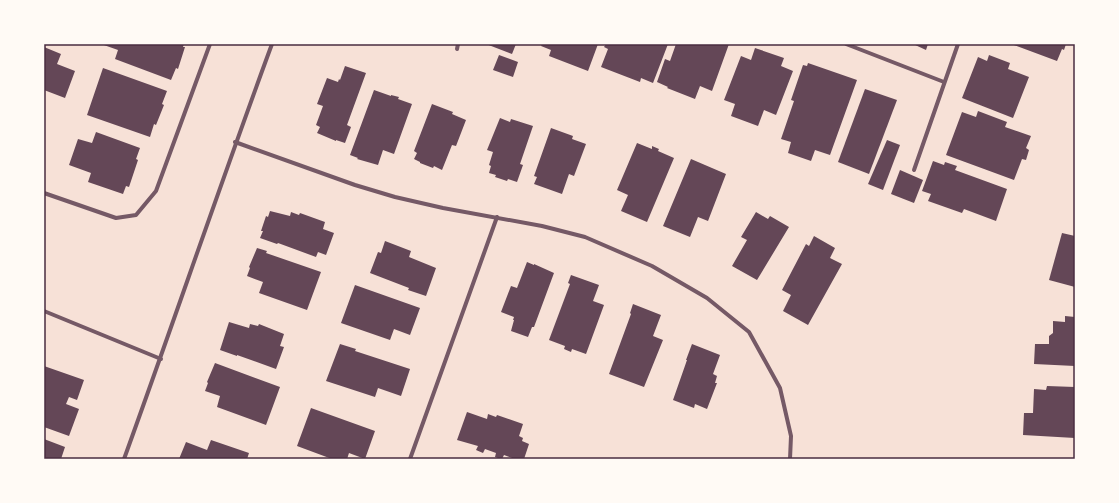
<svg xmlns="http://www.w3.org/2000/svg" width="1119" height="503" font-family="'Roboto Condensed',sans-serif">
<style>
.building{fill:#644757}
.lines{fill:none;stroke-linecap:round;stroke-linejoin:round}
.minor{stroke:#755966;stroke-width:4}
.neatline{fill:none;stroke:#4a2c40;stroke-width:1.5}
</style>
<rect width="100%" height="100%" fill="#f7e1d7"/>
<g class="building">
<path d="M101,44H184L183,47H185L178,69L176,68L171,80L115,59L118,50Z"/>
<path d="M486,44H516L512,54Z"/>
<path d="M542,44H598L588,71L549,56L551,50L541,46Z"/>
<path d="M606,44H668L653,83L641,78L640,82L601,67L608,49L604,47Z"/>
<path d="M676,44H729L712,91L700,86L695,99L667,88L668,87L657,82L665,59L670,61Z"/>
<path d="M913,44H928L926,50Z"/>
<path d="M1011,44H1066L1064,50L1062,49L1057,61Z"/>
<path d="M44,47L61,54L57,64L75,71L65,98L44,90Z"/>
<path d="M755,48L784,58L781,66L793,71L776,115L764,110L758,126L731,116L735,104L724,100L741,56L751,60Z"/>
<path d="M499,55L518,62L513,77L493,70Z"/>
<path d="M989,55L1010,63L1008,69L1029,77L1013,118L962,98L978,57L987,61Z"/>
<path d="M808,63L857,80L830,155L815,150L811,161L788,153L791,142L781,139L794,101L791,100L803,65L807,66Z"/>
<path d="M345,66L366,73L347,125L351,127L345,143L336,140V141L317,133L320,127L316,125L323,106L317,104L327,78L338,82L339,79L340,80Z"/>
<path d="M103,68L167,91L162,104L164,105L156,125L154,124L150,137L87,115Z"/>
<path d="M865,89L897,100L869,174L838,162Z"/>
<path d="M374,90L391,96V95L399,97L398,99L412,104L394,154L383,150L378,165L357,159L358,158L350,155Z"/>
<path d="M432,104L453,112L452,114L466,120L456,146L452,145L442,170L434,166L433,168L420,163V162L414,159L417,153L414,151Z"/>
<path d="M978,111L1007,122L1005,127L1031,136L1026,148L1029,150L1026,160L1022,159L1014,180L946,155L962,112L976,117Z"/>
<path d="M500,118L510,122L511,119L533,126L520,164L523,165L517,182L508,179L507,181L495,177L496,175L489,173L491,166L489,165L493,152L487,150Z"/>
<path d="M551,128L573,136L572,139L586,144L574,176L569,174L562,194L534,184L537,177L534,176Z"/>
<path d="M96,132L140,148L136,159L138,160L129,187L126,186L123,194L88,182L91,173L69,165L78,139L92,143Z"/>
<path d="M887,140L900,145L883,190L868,184Z"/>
<path d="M637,143L652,149V146L659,149L658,151L674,158L647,222L621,211L628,195L617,190Z"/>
<path d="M691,159L726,174L708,221L698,217L690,237L663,226Z"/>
<path d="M933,161L944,165L945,162L957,166L955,170L1007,189L996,221L964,209L962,213L928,201L931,194L922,191Z"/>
<path d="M900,170L923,180L914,203L891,194Z"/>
<path d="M270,211L290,216L291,212L299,215L300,213L325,222L323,229L334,233L326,255L318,252L316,257L278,243L277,244L260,238L263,231H261L266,216L268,217Z"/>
<path d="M756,212L768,219L770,216L789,227L757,280L732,266L747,240L741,237Z"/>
<path d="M1062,233L1075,236V287L1049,280Z"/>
<path d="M814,236L835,248L830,258L842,264L808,325L783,311L791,295L782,290L806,244L809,246Z"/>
<path d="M385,241L411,251L409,257L436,268L426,296L408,290L409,288L370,273L378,252L381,253Z"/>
<path d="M257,248L267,251L266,253L321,272L307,310L259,293L263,282L247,276L250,268L249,267Z"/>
<path d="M527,262L534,265V264L554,273L534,327H532L528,337L511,331L514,320H513L514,317L501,312L511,286L517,288Z"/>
<path d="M571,275L599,285L593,301L604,305L586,354L572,349L571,352L564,349L565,346L549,340L570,284L568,283Z"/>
<path d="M355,285L420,308L410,335L394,329L390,340L341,323Z"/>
<path d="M633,304L661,315L653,336L663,340L644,387L609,374L631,314L630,313Z"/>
<path d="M1065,316L1075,317V366L1034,364L1035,344H1049V336L1053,333V321L1065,322Z"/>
<path d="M229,322L249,328L250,324L258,326L259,324L284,334L280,346L284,347L276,369L237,355V356L220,350Z"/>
<path d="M340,344L356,349L355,351L410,369L401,396L378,388L375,397L326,381Z"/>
<path d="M692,344L720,355L713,374L717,376L715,383H717L707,409L695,404L694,408L673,400L687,360H686Z"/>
<path d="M215,363L280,387L266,425L217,407L220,396L205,391L208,383L207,382Z"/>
<path d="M44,366L84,380L77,400L69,397L66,404L79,409L69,436L44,427Z"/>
<path d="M1047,386L1075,387V438L1023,435L1024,413H1033L1034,389L1046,390Z"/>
<path d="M311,408L375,431L365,459L349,453L347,459H332L297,446Z"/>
<path d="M467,412L487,419L488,414L496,417L497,415L523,424L519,436L523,438L522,441L529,444L524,459L515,458V459L504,455L502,459H501L495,457L496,453L485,449L483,453L476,450L478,446L457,440Z"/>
<path d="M44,439L65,447L61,459H44Z"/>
<path d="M211,440L249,453L247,459H179L186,442L207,450Z"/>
</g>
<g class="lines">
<g class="minor">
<path d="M846,44L944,82"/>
<path d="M457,49L458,44"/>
<path d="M235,142L355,185L395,197L443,208L542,226L585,237L652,266L707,298L749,332L780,388L791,436L790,459"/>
<path d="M914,170L958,44"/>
<path d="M44,193L116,218L136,215L156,191L210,44"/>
<path d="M44,311L161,359"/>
<path d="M124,459C174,321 221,182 272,44"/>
<path d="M410,459L497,217"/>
</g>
</g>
<rect width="1119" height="503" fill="none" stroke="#fffaf5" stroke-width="90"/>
<rect x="45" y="45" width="1029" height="413" class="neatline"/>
</svg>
